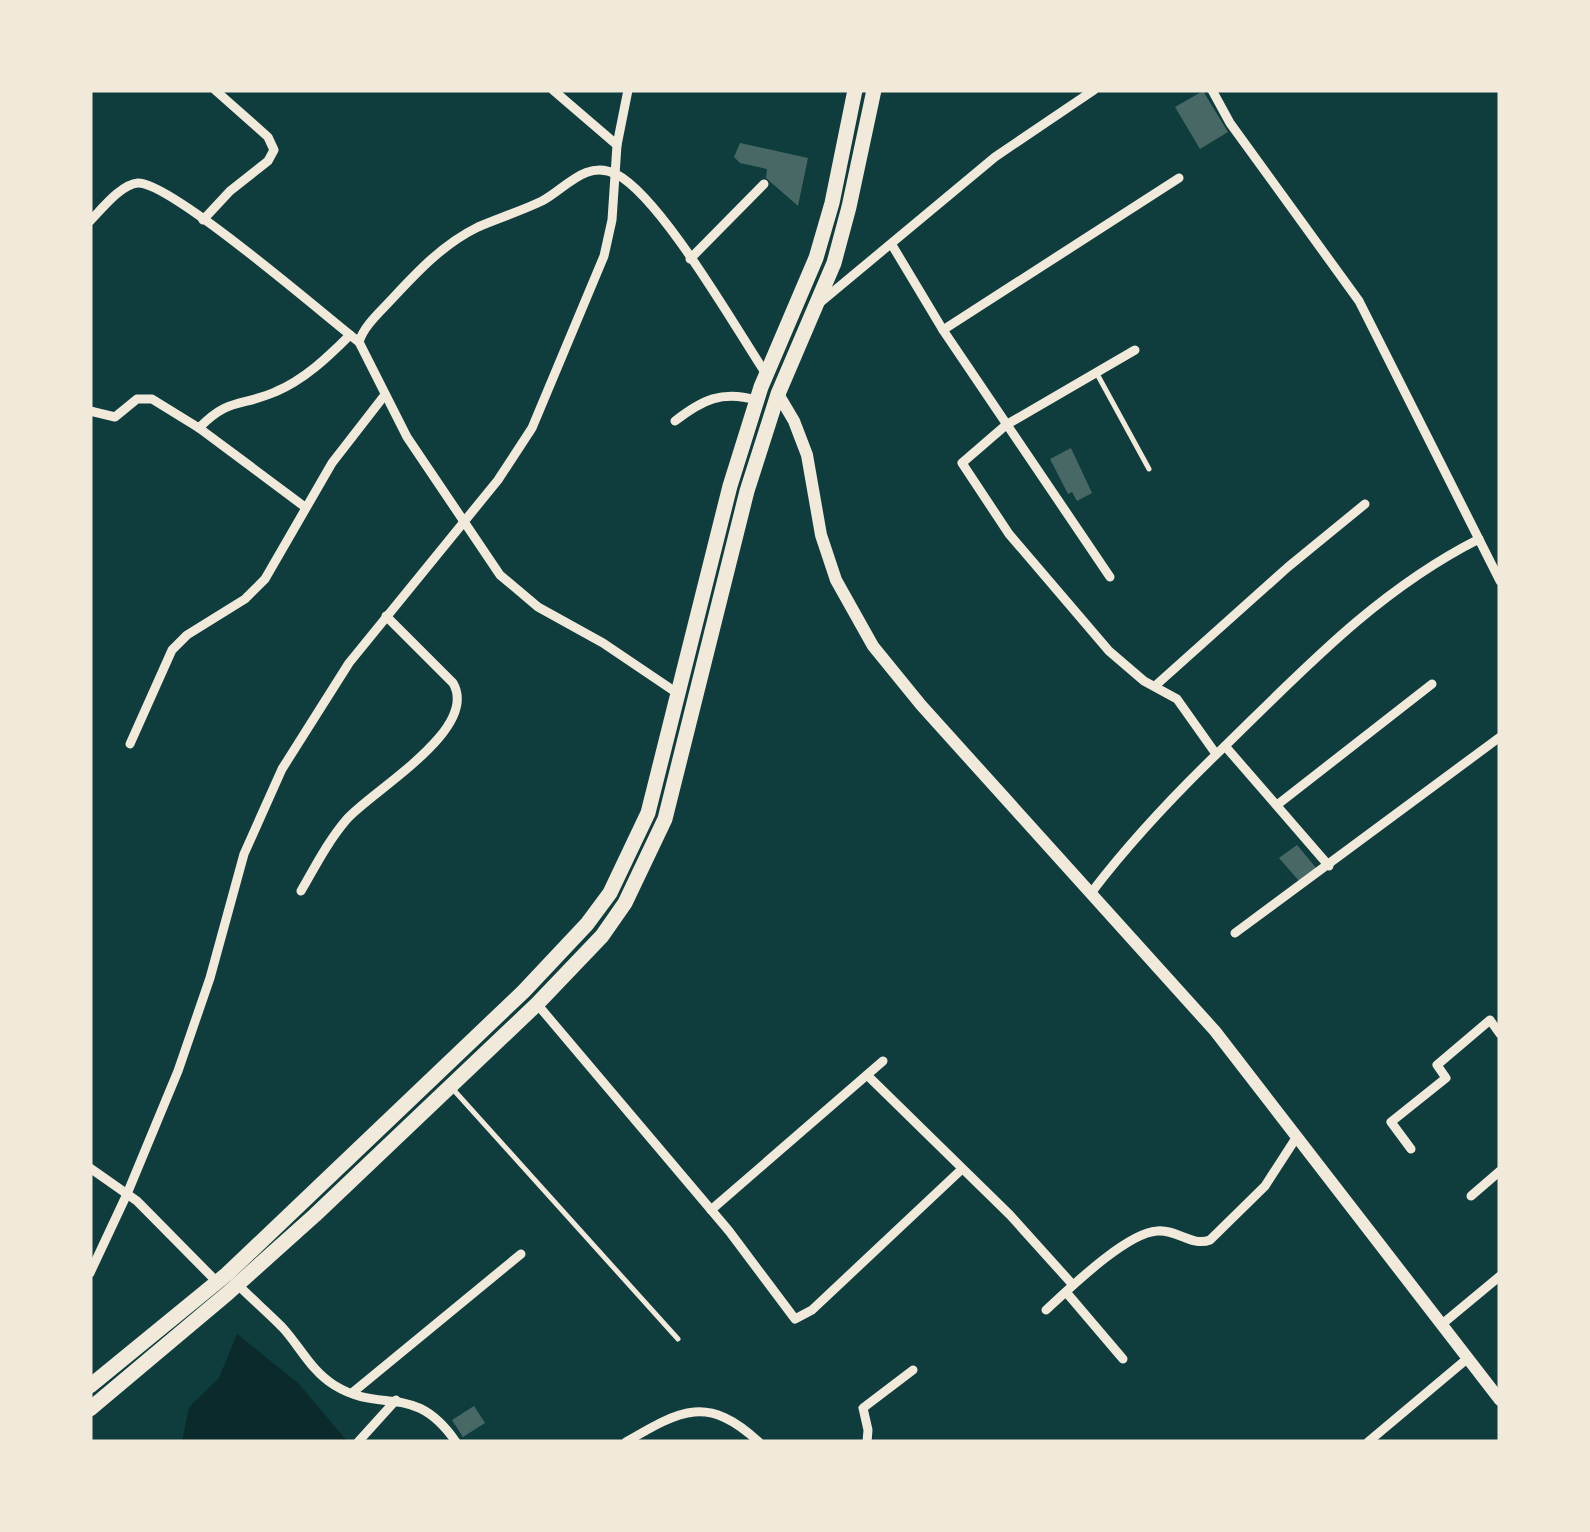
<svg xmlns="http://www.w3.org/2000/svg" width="1590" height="1532" font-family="'DM Sans',sans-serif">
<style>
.water{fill:#0a2a2b}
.building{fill:#486865}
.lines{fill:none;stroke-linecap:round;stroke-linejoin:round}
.service{stroke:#f1e9da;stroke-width:5}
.minor{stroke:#f1e9da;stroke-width:9}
.secondary{stroke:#f1e9da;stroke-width:12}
.trunk{stroke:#f1e9da;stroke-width:15}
</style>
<rect width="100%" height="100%" fill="#0f3d3e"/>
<path class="water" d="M237,1334L298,1383L348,1442H182L189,1407L219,1378Z"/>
<g class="building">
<path d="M1203,91L1228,132L1200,149L1175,107Z"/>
<path d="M740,143L808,158L798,206L766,178L767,169L740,163L734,157Z"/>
<path d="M1071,448L1092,493L1077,501L1072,492L1068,494L1050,459Z"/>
<path d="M1297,845L1317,869L1300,882L1279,858Z"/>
<path d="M474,1406L485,1423L463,1437L452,1420Z"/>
</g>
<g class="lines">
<g class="service">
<path d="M1096,372L1149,469"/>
<path d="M451,1087L678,1339"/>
</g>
<g class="minor">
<path d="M553,90L617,145"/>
<path d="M1212,90L1230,123L1359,301L1500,581"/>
<path d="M203,220L230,191L268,161L274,150L268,137L215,90"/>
<path d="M90,221C101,210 121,184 138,183C171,182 324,315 359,342"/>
<path d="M892,245L943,330L1110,577"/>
<path d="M690,259L764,184"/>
<path d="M822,301L995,157L1094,90"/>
<path d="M943,330L1179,178"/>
<path d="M1135,350L1006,425L962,463L1009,534L1109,651L1144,681L1177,699L1216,754"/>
<path d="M90,411L115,417L137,399H152L199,428L305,507"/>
<path d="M675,421C702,400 722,390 756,400"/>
<path d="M199,428C229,397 241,407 275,392C304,380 328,357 350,335"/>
<path d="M1155,686L1288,567L1365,504"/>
<path d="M677,693L603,643L538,607L500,575L407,437L359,342C364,326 379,313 391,300C417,272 443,244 478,227C499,218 521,211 542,201C565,189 586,159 616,174C661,197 735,327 766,374"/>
<path d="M130,744L172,650L187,635L245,599L265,579L332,463L384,396"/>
<path d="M1225,746L1329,866"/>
<path d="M1277,805L1432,684"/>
<path d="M301,891C315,867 328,841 347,819C373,790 480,729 453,683L386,616"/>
<path d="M1091,893C1132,839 1177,792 1225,746C1305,668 1378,590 1479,539"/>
<path d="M1235,933L1500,737"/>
<path d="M537,1004L729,1231L795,1319L812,1310L962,1169"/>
<path d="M867,1075L1010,1215L1073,1285"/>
<path d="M1411,1149L1391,1122L1446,1078L1437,1065L1490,1020L1500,1034"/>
<path d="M90,1168L137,1201L218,1283"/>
<path d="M1471,1196L1500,1171"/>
<path d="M711,1210L883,1061"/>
<path d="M90,1273L127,1194L178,1071L210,978L244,854L282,769L349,663L498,480L532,428L604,256L612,220L617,145L628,90"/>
<path d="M236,1283C251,1298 267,1312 282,1327C299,1345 311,1371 334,1385C382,1415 414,1381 456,1442"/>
<path d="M1066,1292L1123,1359"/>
<path d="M1046,1310C1069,1289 1126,1233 1157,1231C1177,1229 1192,1247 1210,1240L1265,1186L1296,1138"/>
<path d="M1441,1325L1500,1276"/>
<path d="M352,1393L521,1254"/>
<path d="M358,1442L396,1400"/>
<path d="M626,1442C682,1409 708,1395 759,1442"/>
<path d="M867,1442L868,1430L863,1408L913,1370"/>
<path d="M1368,1442L1468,1358"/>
</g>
<path class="secondary" d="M778,394L794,421L807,455L821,535L836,580L873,646L921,705L1215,1031L1500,1400"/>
<g class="trunk">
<path d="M90,1386L227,1274L524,991L587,924L610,893L648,813L730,486L761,387L816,258L832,203L855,90"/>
<path d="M90,1409L228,1293L315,1215L537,1004L602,936L625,903L665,819L747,491L778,394L834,263L849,207L874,90"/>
</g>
</g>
<rect width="1590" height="1532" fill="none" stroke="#f1e9da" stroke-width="185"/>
</svg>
